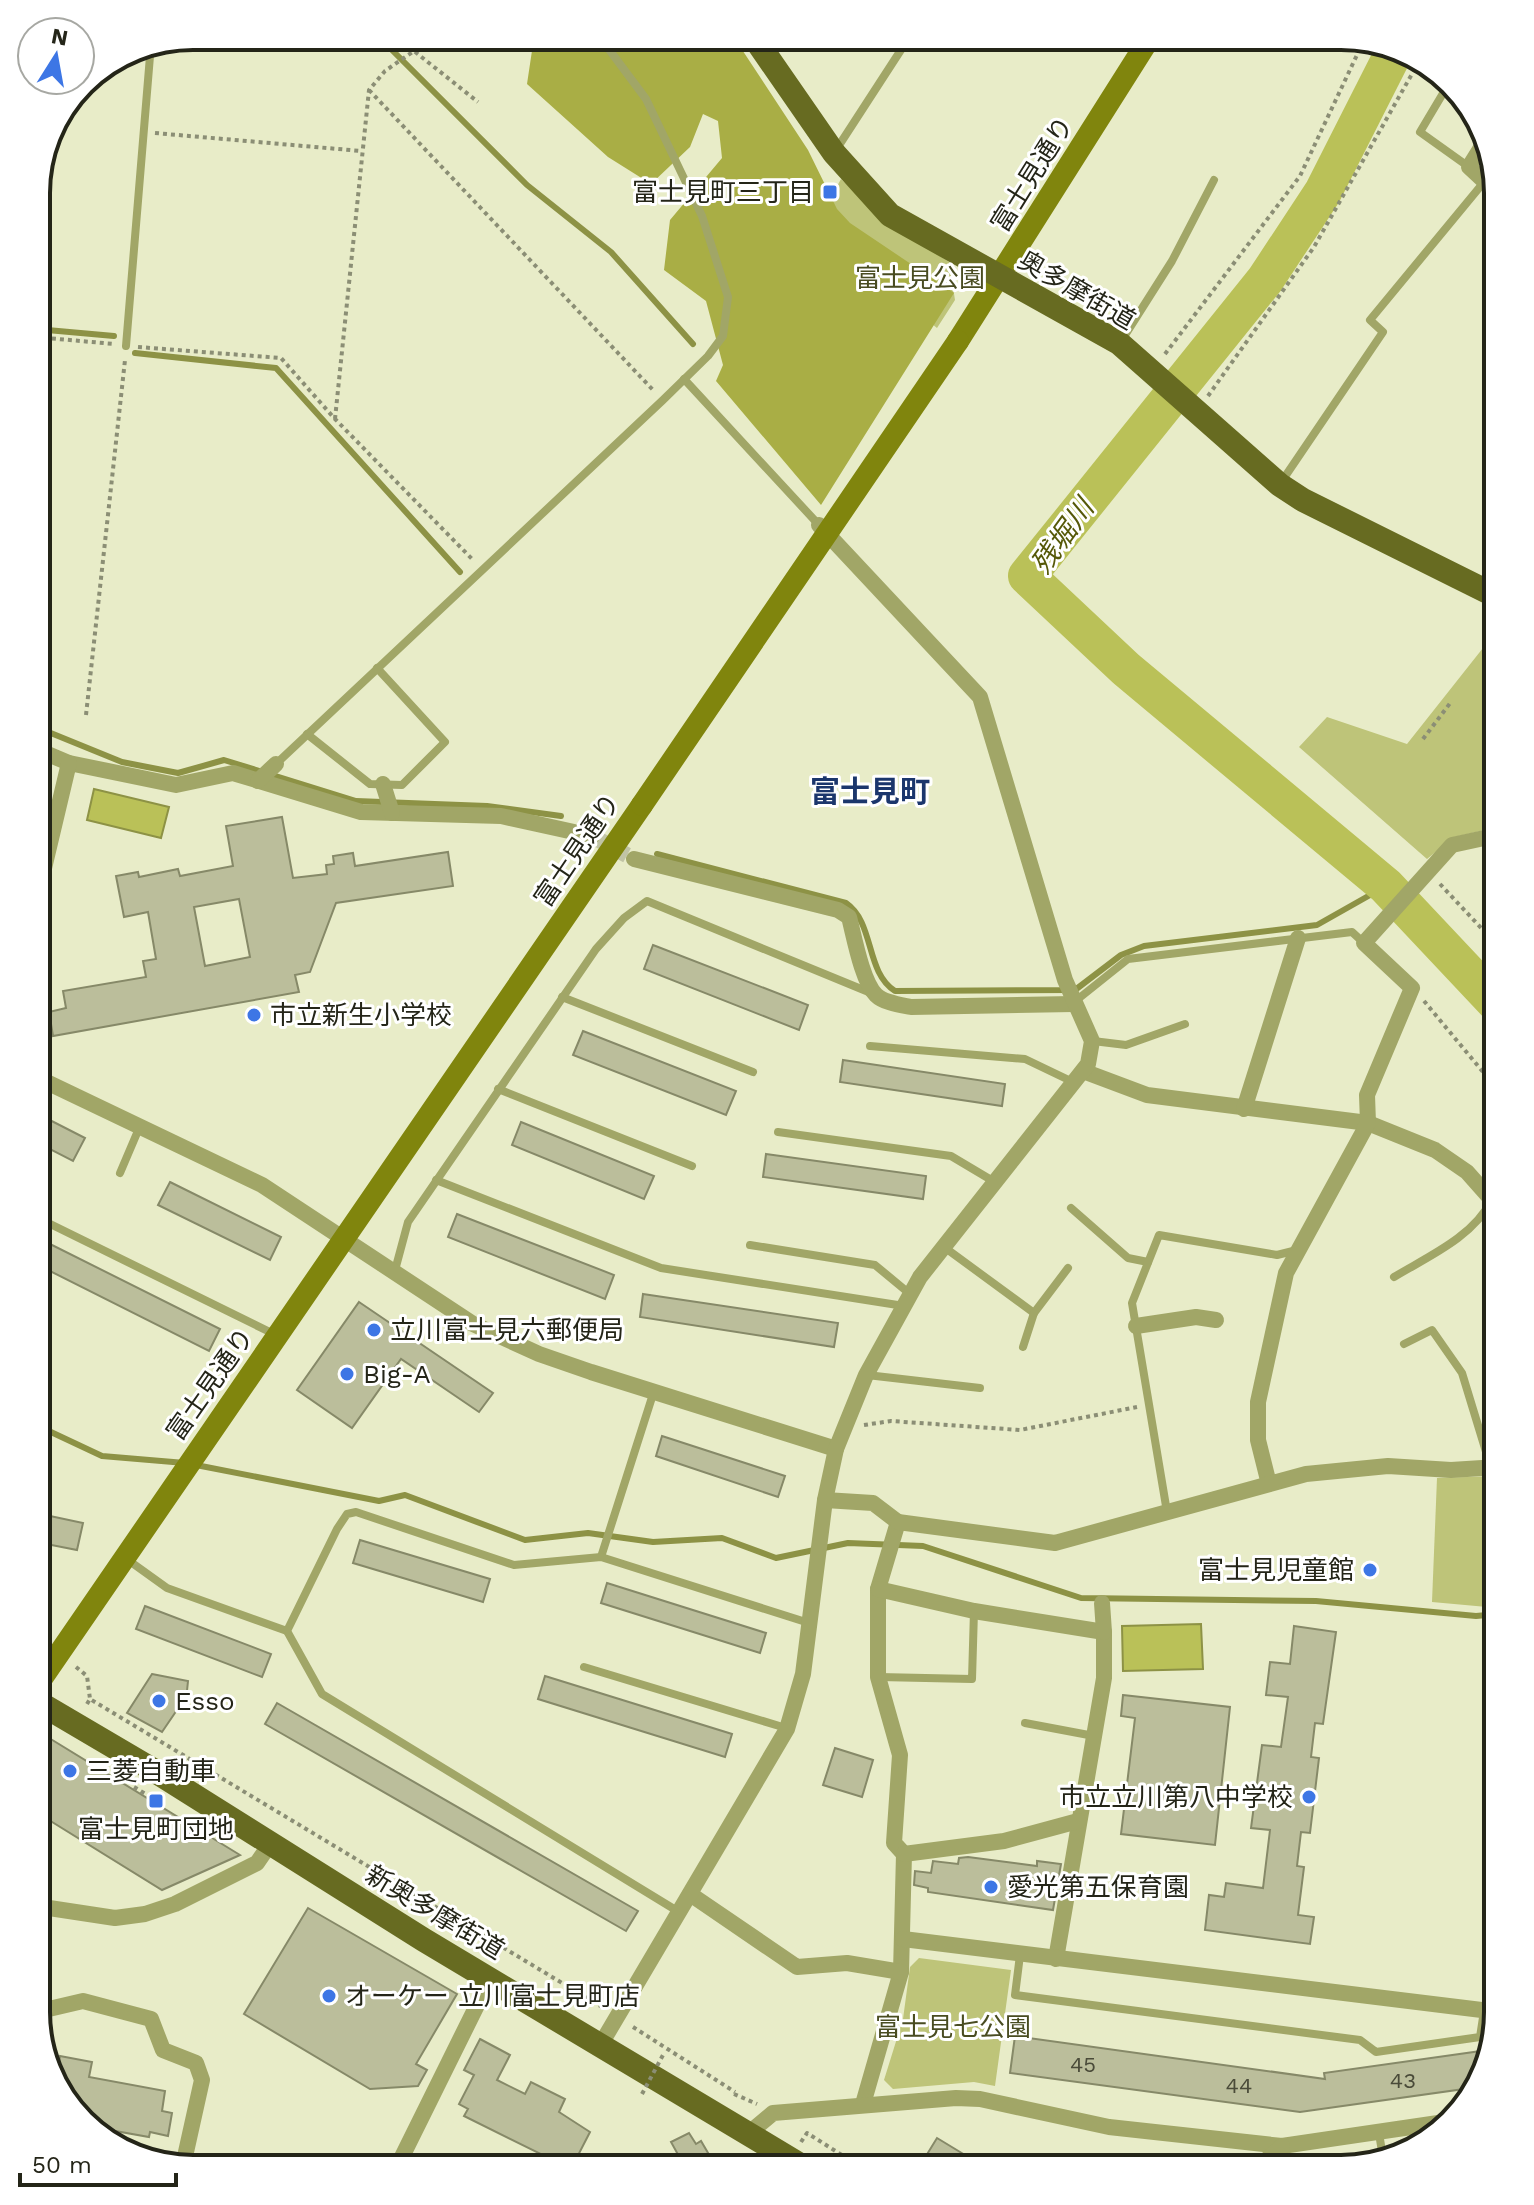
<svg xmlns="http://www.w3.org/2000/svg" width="1534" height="2205" font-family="'Work Sans','Noto Sans JP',sans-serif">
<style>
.green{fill:#bec479}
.forest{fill:#a9ae45}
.water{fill:#bac158;stroke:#8d9245;stroke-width:2}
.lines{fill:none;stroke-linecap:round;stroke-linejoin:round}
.stream{stroke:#8d9245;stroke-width:6}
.river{stroke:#bac158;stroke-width:38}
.building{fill:#bbbe9b;stroke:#868968;stroke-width:2;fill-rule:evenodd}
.street-tunnel{stroke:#c1c4a5;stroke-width:16;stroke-dasharray:16 8;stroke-linecap:butt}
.path{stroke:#8b8e75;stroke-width:4;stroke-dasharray:4 4;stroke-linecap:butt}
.lane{stroke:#a1a667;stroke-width:8}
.street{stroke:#a1a667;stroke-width:16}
.secondary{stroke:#80850d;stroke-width:22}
.primary{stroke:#676b21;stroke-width:24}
.path-bridge{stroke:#8b8e75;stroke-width:4;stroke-dasharray:4 4;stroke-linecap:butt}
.secondary-bridge{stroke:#80850d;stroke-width:22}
.poi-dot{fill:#3d76e5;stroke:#fff;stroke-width:3}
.labels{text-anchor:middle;stroke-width:6;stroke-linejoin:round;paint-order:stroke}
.number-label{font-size:22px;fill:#4a4b39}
.street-label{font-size:26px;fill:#242518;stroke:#fff}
.poi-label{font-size:26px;fill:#242518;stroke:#fff;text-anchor:start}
.park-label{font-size:26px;fill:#494c21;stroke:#fff}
.water-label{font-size:28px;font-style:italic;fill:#565909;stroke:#fff}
.quarter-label{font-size:30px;font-weight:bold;fill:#1b366c;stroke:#fff}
.rim{fill:none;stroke:#242518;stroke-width:4}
</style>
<rect width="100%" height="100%" fill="#e8ecc8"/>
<g class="green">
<path d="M841,179L883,219L949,262L955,300L937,328L814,228Z"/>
<path d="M1498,629V827L1454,837L1427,859L1299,747L1327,717L1407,744Z"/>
<path d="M1498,1476V1608L1432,1602L1437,1478Z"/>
<path d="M919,1958L1011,1970L995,2086L974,2082L893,2089L884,2080L903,2019L910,1967Z"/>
</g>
<path class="forest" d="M541,36H733L808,150L837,209L850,223L954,293L821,505L716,381L723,365L706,301L664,270L670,220L722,158L718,121L703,114L690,147L651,184L608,157L527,84L533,44Z"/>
<g class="water">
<path d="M94,789L169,807L161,838L87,820Z"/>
<path d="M1201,1624L1203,1669L1123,1671L1122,1626Z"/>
</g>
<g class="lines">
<g class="stream">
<path d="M386,36V44L527,185L611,252L693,344"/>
<path d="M36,329L114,336"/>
<path d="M135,353L276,368L460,572"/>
<path d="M36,727L122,762L178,773L224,760L356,801L487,806L561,816"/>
<path d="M657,854L846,903C875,923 865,972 895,991L1075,990L1121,955L1144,946L1317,925L1386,886"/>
<path d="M36,1425L102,1456L185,1463"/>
<path d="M196,1465L379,1501L405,1495L525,1540L588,1533L653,1542L722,1538L776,1558L848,1543L923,1546L1081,1598L1316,1601L1476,1616L1498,1614"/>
</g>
<path class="river" d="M1395,50L1323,192L1265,280L1027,576L1126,669L1386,886L1498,1005"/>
</g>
<g class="building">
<path d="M282,817L293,878L327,874L326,865L334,864L333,856L353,853L355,866L448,852L453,886L336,903L310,972L295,975L299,992L53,1036L49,1012L66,1008L63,991L146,977L143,961L156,959L148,912L124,917L116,876L138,872L139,877L178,869L180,876L233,866L226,826ZM239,899L250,957L205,966L194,907Z"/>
<path d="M653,945L808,1005L799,1030L644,969Z"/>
<path d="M583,1031L736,1091L726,1115L573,1055Z"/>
<path d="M843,1060L1005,1084L1002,1106L840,1082Z"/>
<path d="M36,1113L85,1138L73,1161L36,1142Z"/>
<path d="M521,1122L654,1176L644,1199L512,1145Z"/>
<path d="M766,1154L926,1176L923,1199L763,1177Z"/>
<path d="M170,1182L281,1237L270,1260L158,1205Z"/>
<path d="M457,1214L614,1275L605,1299L448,1237Z"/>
<path d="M36,1237L220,1329L209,1351L36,1264Z"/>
<path d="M643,1294L838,1323L834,1347L640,1317Z"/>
<path d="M359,1302L493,1393L479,1412L401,1359L352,1428L297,1390Z"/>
<path d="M662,1436L785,1476L778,1497L656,1456Z"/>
<path d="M36,1513L83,1523L77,1550L36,1542Z"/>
<path d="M360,1540L490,1579L483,1602L353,1563Z"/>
<path d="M607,1583L766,1633L760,1653L601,1603Z"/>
<path d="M145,1606L271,1654L262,1677L136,1629Z"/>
<path d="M1294,1626L1336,1632L1323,1724L1315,1723L1311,1757L1319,1758L1310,1833L1301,1832L1297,1866L1304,1867L1298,1915L1314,1917L1310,1944L1205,1930L1209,1895L1224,1897L1226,1883L1263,1888L1270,1830L1251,1828L1262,1745L1281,1747L1288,1697L1266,1695L1270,1662L1290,1664Z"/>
<path d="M152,1674L188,1681L185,1710L179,1707L162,1732L127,1713Z"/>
<path d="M545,1676L732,1734L725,1757L538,1699Z"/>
<path d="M1123,1695L1230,1707L1215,1845L1121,1834L1135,1718L1121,1716Z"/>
<path d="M277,1703L638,1911L626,1931L265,1724Z"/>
<path d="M36,1730L240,1855L162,1890L36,1812Z"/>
<path d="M835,1748L873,1760L862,1797L823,1785Z"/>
<path d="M968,1857L1037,1866V1861L1061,1864L1053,1910L928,1892V1888L914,1885L915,1871L931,1873L933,1861L958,1864L959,1858Z"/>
<path d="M308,1908L457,1994L416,2064L427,2070L418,2086L370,2089L244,2014Z"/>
<path d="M1015,2036L1325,2079L1324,2073L1488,2050L1478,2087L1300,2112L1010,2073Z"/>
<path d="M480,2039L510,2055L497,2080L525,2094L531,2082L565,2099L559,2112L590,2132L571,2169L464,2116L468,2109L459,2104L474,2075L464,2070Z"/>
<path d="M60,2056L92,2062L89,2077L165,2091L162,2111L172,2113L168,2136L150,2132L149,2137L93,2127L57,2091L51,2066L58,2068Z"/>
<path d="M689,2133L696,2144L701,2141L711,2158L686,2169L671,2142Z"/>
<path d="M937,2138L988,2169H918Z"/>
</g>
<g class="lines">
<path class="street-tunnel" d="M592,836L634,859"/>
<g class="path">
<path d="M369,90L653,390"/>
<path d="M155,133L361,151"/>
<path d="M36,337L114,344"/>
<path d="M138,347L281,358L335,419L474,561"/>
<path d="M1165,354L1300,176L1364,40"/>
<path d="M1208,396L1314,247L1421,58"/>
<path d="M335,419L369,90L385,71L414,51L478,102"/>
<path d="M86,715L125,360"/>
<path d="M1423,739L1451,702"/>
<path d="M1440,884L1498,946"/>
<path d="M1424,1001L1498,1090"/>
<path d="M864,1425L891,1421L1020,1430L1137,1407"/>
<path d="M76,1667L87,1676L90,1699"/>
<path d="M87,1704L90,1699L602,2007"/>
<path d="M134,1787L154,1799"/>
<path d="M633,2027L735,2092"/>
<path d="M734,2094L757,2104"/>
<path d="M801,2142L807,2133L864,2169"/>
</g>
<g class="lane">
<path d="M1448,85L1420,132L1469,167"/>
<path d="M836,150L910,36"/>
<path d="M1120,343L1172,261L1214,180"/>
<path d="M126,346L151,44"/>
<path d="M684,379L819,525"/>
<path d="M1282,481L1383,332L1370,320L1484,182"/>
<path d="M307,734L370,784L402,785L445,742L377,668"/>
<path d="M276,764L663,400L708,356L723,336L728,297L702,216L646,99L599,36"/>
<path d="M562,997L753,1072"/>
<path d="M1073,1003L1128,959L1352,932L1364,943"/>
<path d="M1093,1041L1126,1045L1185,1024"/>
<path d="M870,1046L1025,1059L1073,1082"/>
<path d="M498,1089L692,1166"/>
<path d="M778,1132L951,1156L993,1181"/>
<path d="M120,1173L140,1126"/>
<path d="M436,1180L661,1268L904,1306"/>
<path d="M1071,1208L1128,1258L1148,1262"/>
<path d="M36,1217L276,1335"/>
<path d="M750,1245L875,1265L910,1294"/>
<path d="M944,1247L1034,1313L1068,1268"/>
<path d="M394,1274L408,1222L596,949L624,918L647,901L871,993"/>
<path d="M1394,1277C1427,1257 1473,1237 1491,1201"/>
<path d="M1404,1344L1432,1330L1462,1373L1491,1468"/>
<path d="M1023,1347L1034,1313"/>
<path d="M867,1375L980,1388"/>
<path d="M1167,1512L1132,1303L1159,1235L1277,1255L1297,1250"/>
<path d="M601,1557L654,1391"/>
<path d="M128,1560L167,1588L287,1631"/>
<path d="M584,1667L786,1728"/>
<path d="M879,1677L972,1679L974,1611"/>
<path d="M1025,1723L1094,1736"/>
<path d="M679,1912L322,1694L287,1631L337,1529L347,1514L356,1512L514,1565L601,1557L809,1623"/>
<path d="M1020,1955L1015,1995L1360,2040L1376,2052L1480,2037L1484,2011"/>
<path d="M1379,2133L1383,2158"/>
</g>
<g class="street">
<path d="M1484,143L1469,167L1498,194"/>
<path d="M36,749L69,763L176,785L233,773L361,812L501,816L592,836"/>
<path d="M258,781L276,764"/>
<path d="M383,784L392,813"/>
<path d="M634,859L838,910L849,917C854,936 862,981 876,995C884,1003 901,1005 911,1007L1073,1004"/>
<path d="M36,902L69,763"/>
<path d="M1083,1071L1147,1095L1368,1123L1435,1150L1467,1172L1498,1207"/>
<path d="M36,1077L262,1185L473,1324L539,1354L591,1372L836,1449"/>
<path d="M1244,1109L1298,938"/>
<path d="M1136,1326L1196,1317L1216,1320"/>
<path d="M1269,1484L1258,1440V1402L1286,1273L1368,1123L1367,1095L1412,988L1364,943L1452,845L1498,835"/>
<path d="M825,1500L873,1503L898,1522L878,1589V1677L900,1755L894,1843L904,1854L901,1972L863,2104"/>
<path d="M898,1522L1055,1543L1306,1474L1388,1466L1451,1470L1498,1467"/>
<path d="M878,1589L974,1611L1104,1632V1678L1056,1959"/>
<path d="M1102,1603L1104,1632"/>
<path d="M904,1854L1004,1841L1078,1821"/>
<path d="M690,1894L797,1967L847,1963L901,1972"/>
<path d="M36,1906L115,1918L145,1914L175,1904L257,1863L270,1844"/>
<path d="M903,1939L1498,2012"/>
<path d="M36,2012L83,2001L151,2019L163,2050L196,2063L202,2080L184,2161L176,2166"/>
<path d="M601,2044L787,1729L803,1674L825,1500L836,1449L866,1375L920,1277L1088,1064L1092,1041L1065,980L980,697L819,525"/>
<path d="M748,2134L773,2113L956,2098L980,2099L1109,2127L1282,2146L1445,2122"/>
<path d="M396,2169L490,1979"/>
<path d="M1256,2169L1282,2146"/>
</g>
<g class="secondary">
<path d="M958,341L1151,36"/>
<path d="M36,1687L642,805"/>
</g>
<g class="primary">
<path d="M753,36L834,153L890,215L1119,343L1280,485L1303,500L1498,597"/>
<path d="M36,1701L155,1771L424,1940L807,2169"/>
</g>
<path class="path-bridge" d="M642,2094L663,2055"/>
<path class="secondary-bridge" d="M642,805L958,341"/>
</g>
<g class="poi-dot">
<rect x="822" y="184" width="16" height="16" rx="4"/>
<circle cx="254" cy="1015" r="8"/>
<circle cx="374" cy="1330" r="8"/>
<circle cx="347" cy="1374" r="8"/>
<circle cx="1370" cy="1570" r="8"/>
<circle cx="159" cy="1701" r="8"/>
<circle cx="70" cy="1771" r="8"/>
<circle cx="1309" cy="1797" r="8"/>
<rect x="148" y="1793" width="16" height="16" rx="4"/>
<circle cx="991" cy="1887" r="8"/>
<circle cx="329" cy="1996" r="8"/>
</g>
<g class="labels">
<g class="number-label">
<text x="1083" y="2072">45</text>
<text x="1403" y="2088">43</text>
<text x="1239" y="2093">44</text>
</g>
<g class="street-label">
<text transform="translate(1032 174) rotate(-58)" y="9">富士見通り</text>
<text transform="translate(1077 290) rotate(30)" y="9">奥多摩街道</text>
<text transform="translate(577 850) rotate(-56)" y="9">富士見通り</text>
<text transform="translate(210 1384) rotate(-55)" y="9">富士見通り</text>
<text transform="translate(435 1912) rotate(31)" y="9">新奥多摩街道</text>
</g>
<g class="poi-label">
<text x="814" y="201" text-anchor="end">富士見町三丁目</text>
<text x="270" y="1024">市立新生小学校</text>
<text x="390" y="1339">立川富士見六郵便局</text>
<text x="363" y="1383">Big-A</text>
<text x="1354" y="1579" text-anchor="end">富士見児童館</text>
<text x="175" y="1710">Esso</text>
<text x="86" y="1780">三菱自動車</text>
<text x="1293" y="1806" text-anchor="end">市立立川第八中学校</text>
<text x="156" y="1838" text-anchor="middle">富士見町団地</text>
<text x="1007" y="1896">愛光第五保育園</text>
<text x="345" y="2005">オーケー 立川富士見町店</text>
</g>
<g class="park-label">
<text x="920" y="287">富士見公園</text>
<text x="953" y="2036">富士見七公園</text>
</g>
<g class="water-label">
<text transform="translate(1062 536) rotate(-54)" y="10">残堀川</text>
</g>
<g class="quarter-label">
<text x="870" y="802">富士見町</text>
</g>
</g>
<path d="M0 0H1534V2205H0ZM193 50H1341A143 143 0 0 1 1484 193V2012A143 143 0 0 1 1341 2155H193A143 143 0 0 1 50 2012V193A143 143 0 0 1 193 50Z" fill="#fff" fill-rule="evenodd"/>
<path class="rim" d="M193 50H1341A143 143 0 0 1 1484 193V2012A143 143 0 0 1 1341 2155H193A143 143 0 0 1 50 2012V193A143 143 0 0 1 193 50Z"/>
<g transform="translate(56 56) rotate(11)"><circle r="38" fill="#ffffff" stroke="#a7a8a3" stroke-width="2"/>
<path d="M0-6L14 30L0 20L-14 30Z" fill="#3d76e5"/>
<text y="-12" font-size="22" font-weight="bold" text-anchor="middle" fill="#242518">N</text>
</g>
<path d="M20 2173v12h156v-12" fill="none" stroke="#242518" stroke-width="4"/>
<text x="32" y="2173" font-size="24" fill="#242518" stroke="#ffffff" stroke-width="6" paint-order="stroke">50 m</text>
</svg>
